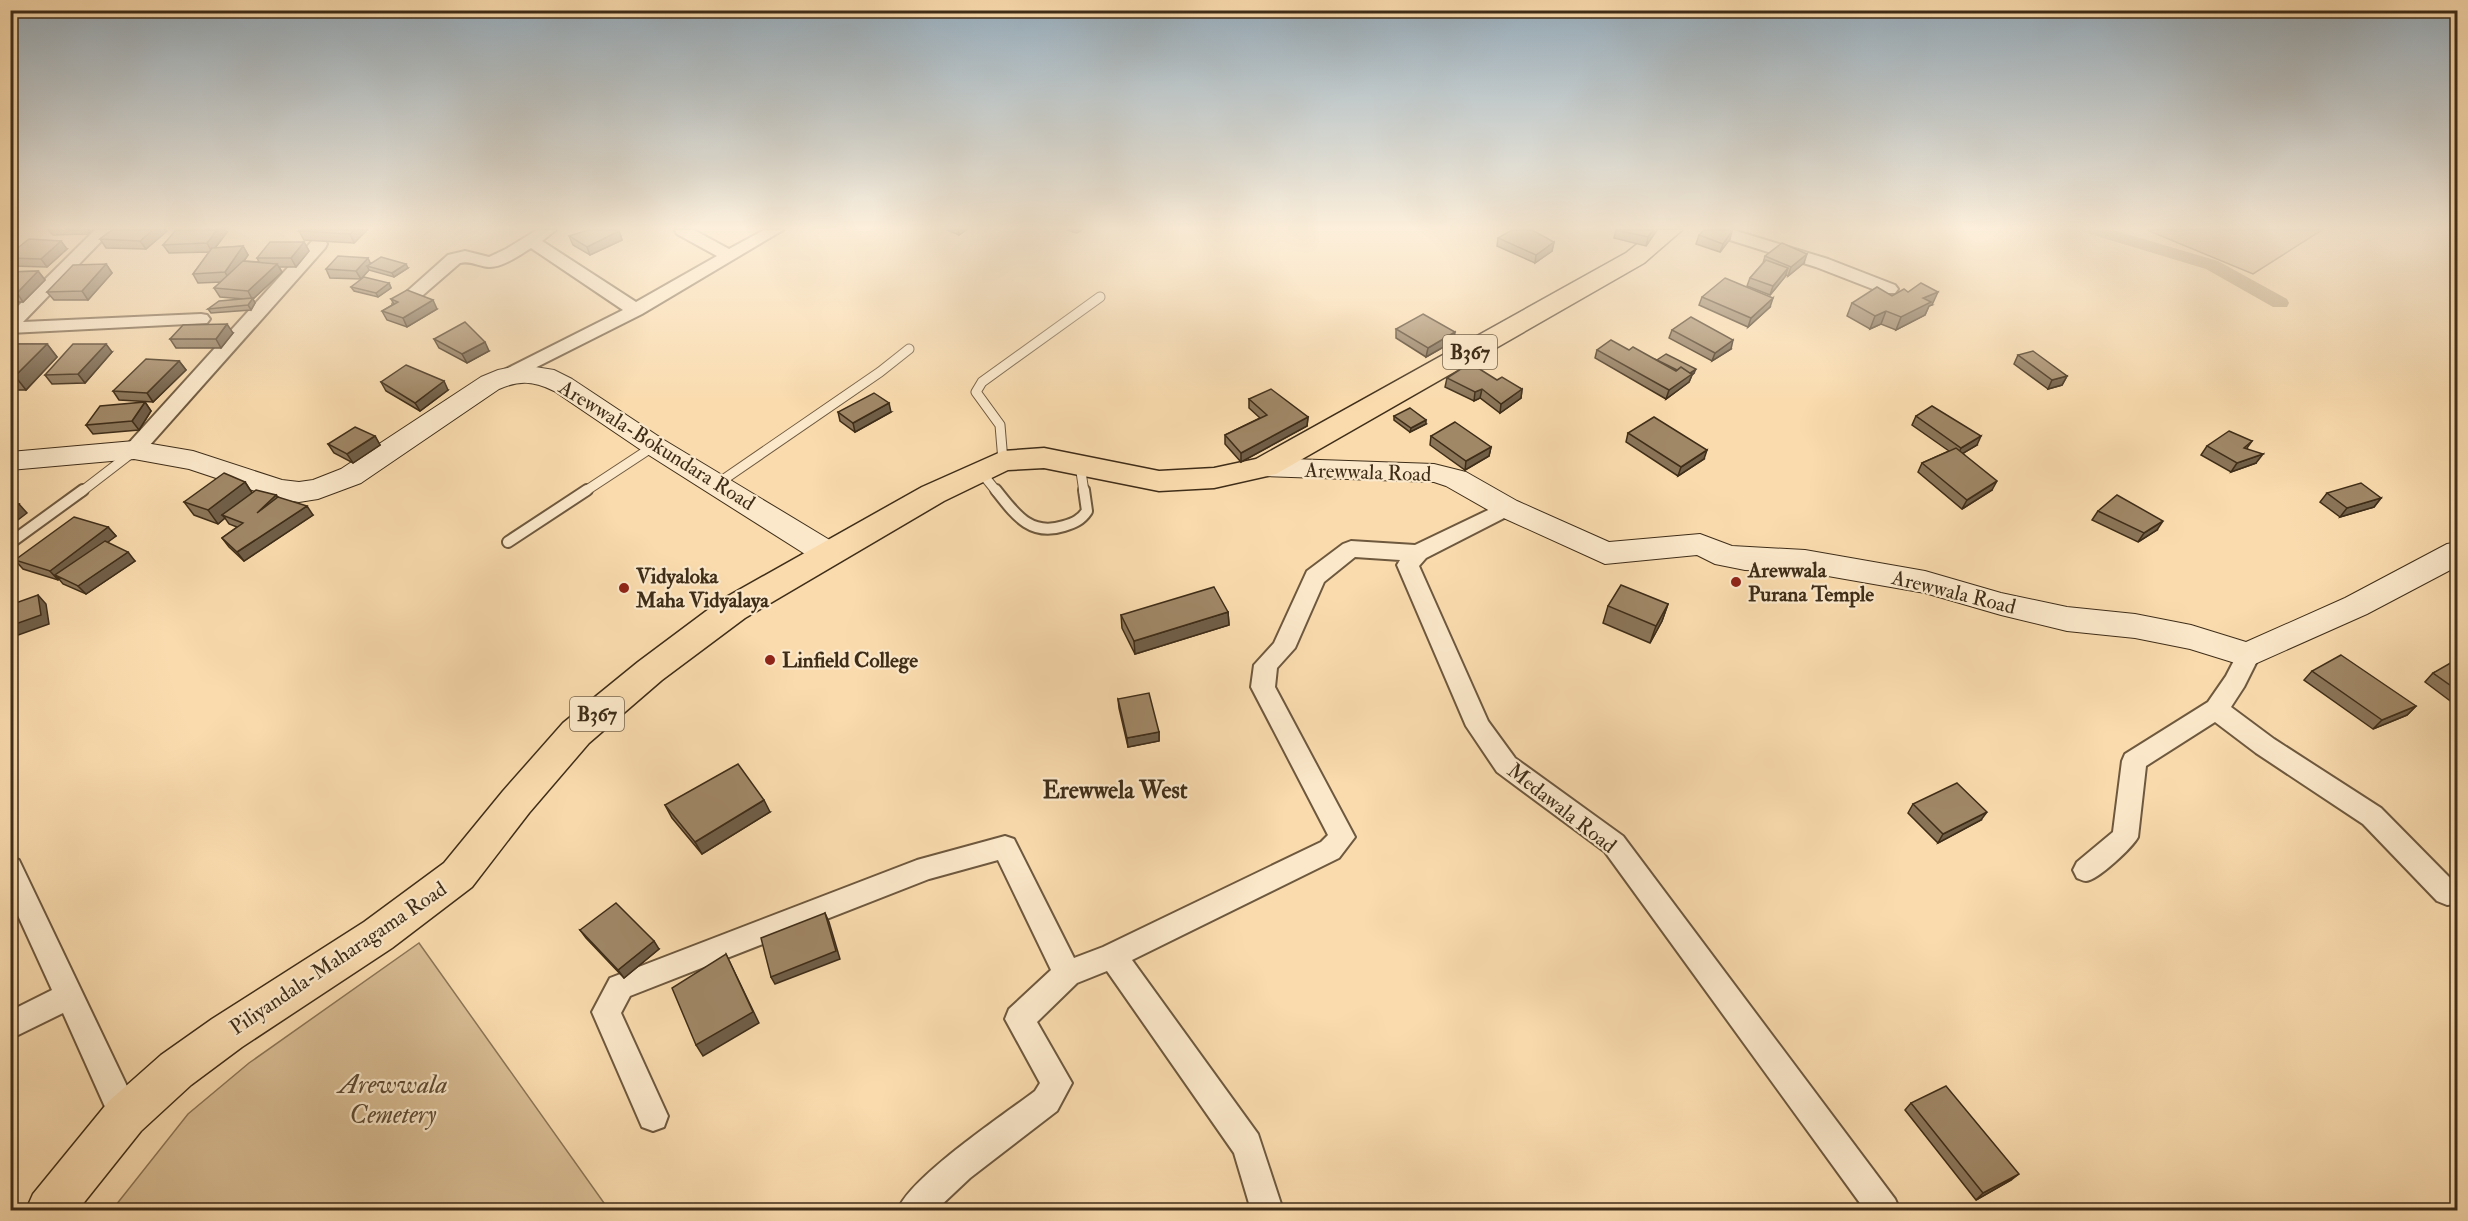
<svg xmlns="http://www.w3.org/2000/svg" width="2468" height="1221" font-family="'IM FELL Double Pica',serif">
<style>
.green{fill:#d9bd94;stroke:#8c7556;stroke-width:1.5}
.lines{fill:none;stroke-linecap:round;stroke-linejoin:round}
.canal{fill:#baa07b;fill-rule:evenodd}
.lane-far1-casing{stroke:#6e583e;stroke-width:11}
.lane-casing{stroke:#6e583e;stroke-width:14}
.street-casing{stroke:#6e583e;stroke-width:4}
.secondary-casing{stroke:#3f2d18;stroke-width:2}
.primary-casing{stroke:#3f2d18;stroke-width:3}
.lane-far1{stroke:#fbe8ca;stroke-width:9}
.lane{stroke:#fbe8ca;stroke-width:10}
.street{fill:#fbe8ca;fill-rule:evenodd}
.secondary{fill:#fbe8ca;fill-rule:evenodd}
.primary{fill:#f9dbae;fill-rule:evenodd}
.wall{fill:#8a7458;stroke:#3f2d18;stroke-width:1.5}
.shaded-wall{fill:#705e47;stroke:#3f2d18;stroke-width:1.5}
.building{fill:#a08766;stroke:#3f2d18;stroke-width:1.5}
.poi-dot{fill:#8f2418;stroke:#fbe8ca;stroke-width:2}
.labels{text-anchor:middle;stroke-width:4.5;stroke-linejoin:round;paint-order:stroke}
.shield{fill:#fbe8ca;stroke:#77654d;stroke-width:1.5}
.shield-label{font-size:20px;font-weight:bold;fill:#3f2d18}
.street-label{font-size:21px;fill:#3f2d18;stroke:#fbe8ca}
.poi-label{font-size:21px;font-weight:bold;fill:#3f2d18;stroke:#fbe8ca;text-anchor:start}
.quarter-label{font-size:24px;font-weight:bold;fill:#3f2d18;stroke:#fbe8ca}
.near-park-label{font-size:26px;font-style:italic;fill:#5e4a31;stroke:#fbe8ca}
</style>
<rect width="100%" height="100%" fill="#f9dbae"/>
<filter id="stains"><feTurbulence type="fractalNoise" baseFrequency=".00333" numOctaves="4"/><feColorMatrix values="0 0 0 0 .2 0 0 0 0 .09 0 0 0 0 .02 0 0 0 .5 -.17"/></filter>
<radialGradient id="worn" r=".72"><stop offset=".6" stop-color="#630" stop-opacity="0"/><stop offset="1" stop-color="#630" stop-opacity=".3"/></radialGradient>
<g class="green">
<path d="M2147,230H2322L2253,274Z"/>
<path d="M419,943L609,1210H112L188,1114L249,1063Z"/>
</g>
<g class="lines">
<path class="canal" d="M2087,230H2113L2218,261L2287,299L2289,303L2287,307H2273L2206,269L2090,234Z"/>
<defs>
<g id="lane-far1">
<path d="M1003,461L1000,425L976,392L982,382L1100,297"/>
<path d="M1080,465L1084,492"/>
<path d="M980,471L997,492"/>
<path d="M717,484L880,372L909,349"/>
<path d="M81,492L133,452"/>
<path d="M584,492L654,446"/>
</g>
<g id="lane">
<path d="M996,490C1015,514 1030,537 1064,526C1074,523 1081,520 1087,511L1084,490"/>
<path d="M508,542L587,490"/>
<path d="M10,543L83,490"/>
</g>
<g id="street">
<path d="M95,230H112L23,322L201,314L207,315L210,319L207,323L10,333V314Z"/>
<path d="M537,230H556L542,241L636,302L717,256L677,234L675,230H694L729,249L764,230H783L642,314L507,382L500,380L498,376L500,372L623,310L531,248C520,255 503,267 490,267C479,267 471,260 460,263L408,308H396L393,304L448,255L465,251L489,257L506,249Z"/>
<path d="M1709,230H1733L1828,259L1895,285L1898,289L1895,293H1883L1816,267L1711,234Z"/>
<path d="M319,239L325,240L327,244L325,248L141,455L134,457L127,455L124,450L127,445L313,240Z"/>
<path d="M1507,501L1514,503L1517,508L1514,513L1426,558L1419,566L1488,721L1515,758L1623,836L1895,1199L1900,1210H1865L1605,852L1497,772L1466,726L1397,565L1400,560L1355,557L1324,582L1295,648L1277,668L1275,687L1355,837L1339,858L1132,960L1258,1134L1283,1210H1251L1234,1153L1107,971L1077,983L1037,1022L1072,1083L1057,1111L970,1178L936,1210H898C909,1178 1005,1114 1035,1091L1040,1083L1005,1019L1009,1009L1051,970L998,860L929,879L630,996L621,1013L668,1116L664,1127L653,1131L642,1127L592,1012L610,978L917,860L1005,836L1014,839L1074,958L1103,947L1321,842L1328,835L1251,687L1254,665L1274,643L1307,571L1343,544L1351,541L1415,545Z"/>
<path d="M2248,646L2256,649L2260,655L2244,687L2231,707L2274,739L2381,808L2453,881L2458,880V904L2447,905L2437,901L2363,824L2256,753L2215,722L2146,766L2138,837C2133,847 2097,881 2086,881C2083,881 2080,879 2077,878L2073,870L2077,862L2113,832L2122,761L2125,754L2208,702L2226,676L2240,649Z"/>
<path d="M10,857L19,860L136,1105L140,1116L136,1127L125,1131L114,1127L63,1013L10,1039V1011L52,990L10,898Z"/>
</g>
<g id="secondary">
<path d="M523,365L554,370L572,379L664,440L838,545L842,553L838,561L827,564L816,561L644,452L554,391C533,381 520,380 499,389L361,483L318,499L299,502L279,499L189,469L134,459L10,470V452L134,441L193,451L282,480L299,482L313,480L341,469L481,377L498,370Z"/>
<path d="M1265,458L1434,464L1466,472L1517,501L1609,542L1700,534L1732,546L1805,550L1925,571L2001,593L2067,607L2135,614L2191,625L2246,642L2345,598L2447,544L2458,542V566L2367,614L2248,667L2190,649L2135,638L2067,631L2001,615L1925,593L1805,572L1745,570L1715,564L1697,555L1605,564L1497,515L1446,486L1434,482L1265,476L1255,474L1251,467L1255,460Z"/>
</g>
<path id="primary" d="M1655,230H1682L1644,263L1276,474L1214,488L1159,491L1044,468L1008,470L944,501L745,618L662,680L589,743L529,813L472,887L392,948L242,1047L191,1085L141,1131L78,1210H26L33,1194L109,1101L161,1055L212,1019L364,922L444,863L503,791L563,723L638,662L721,600L922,487L1003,451L1044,448L1159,471L1214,468L1256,459L1626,253Z"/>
</defs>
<use href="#lane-far1" class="lane-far1-casing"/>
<use href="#lane" class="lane-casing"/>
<use href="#street" class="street-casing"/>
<use href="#secondary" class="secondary-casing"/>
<use href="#primary" class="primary-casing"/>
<use href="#lane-far1" class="lane-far1"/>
<use href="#lane" class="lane"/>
<use href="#street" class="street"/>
<use href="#secondary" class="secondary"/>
<use href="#primary" class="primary"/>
</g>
<g class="wall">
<path d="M48,230H92L88,234L53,235Z"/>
<path d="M112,230H166L167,231L146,249L106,248L100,239Z"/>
<path d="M367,230L354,243L304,240L299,231Z"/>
<path d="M947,230H966L959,235Z"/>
<path d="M1067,230H1082L1077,233Z"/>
<path d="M1616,230H1657L1646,246L1614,238Z"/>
<path d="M619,231L622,240L590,255L573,245L569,236Z"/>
<path d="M227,232L215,248L243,246L248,255L244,261L259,262L257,258L304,242L309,251L296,267H279L282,272L253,299L255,303L251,310L211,313L208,309L244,299L220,297L214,288L222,282L198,283L193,274L209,252L169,253L163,245Z"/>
<path d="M1699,235L1730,239L1720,252L1696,244Z"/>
<path d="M1498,238L1554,242L1552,251L1535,263L1497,246Z"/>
<path d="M67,249L47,267L12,266L10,264V254Z"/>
<path d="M1765,256L1804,263L1788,276L1786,275L1770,295L1747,286L1750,278L1763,263Z"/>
<path d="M371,263L408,268L394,277L369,270L361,279L330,278L326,269Z"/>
<path d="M106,264L112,273L88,300H54L47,292Z"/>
<path d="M38,271L45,280L23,302H10V272Z"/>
<path d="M389,283L391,288L378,297L354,291L351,287Z"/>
<path d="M1892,296L1932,305L1929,306L1925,315L1896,330L1881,324L1870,329L1847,316L1852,303Z"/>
<path d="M1702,297L1770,307L1748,327L1699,305Z"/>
<path d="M391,299L437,309L407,327L387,320L382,311L394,304Z"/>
<path d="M1396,329L1454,341L1426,357L1396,338Z"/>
<path d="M1672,330L1731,349L1712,361L1669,338Z"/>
<path d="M233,333L221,348H176L170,339Z"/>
<path d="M434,339L489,351L467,363L439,348Z"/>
<path d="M10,344H47L57,357L26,390H10Z"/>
<path d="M1597,350H1629L1694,373L1692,375L1689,382L1666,399L1595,358Z"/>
<path d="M112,352L85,383L52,384L45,375Z"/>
<path d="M2018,355L2067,376L2062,385L2048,389L2014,364Z"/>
<path d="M179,361L186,370L153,402L119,400L113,391Z"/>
<path d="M1447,378L1497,380L1522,389L1521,398L1500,413L1480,398L1474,401L1445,387Z"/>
<path d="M381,382L448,390L420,411L386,391Z"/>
<path d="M1249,399L1308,417L1307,426L1241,462L1225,444V435L1260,418L1249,408Z"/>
<path d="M145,402L151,411L139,430L93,434L86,425Z"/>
<path d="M838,412H891L855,432L840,421Z"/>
<path d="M1394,416L1426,424L1410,432L1394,420Z"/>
<path d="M1916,416L1977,445L1963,453L1992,490L1962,509L1918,472L1922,463L1949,451L1912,425Z"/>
<path d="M1628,433L1704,459L1678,476L1626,442Z"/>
<path d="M375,436L380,445L353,463L334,453L328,444Z"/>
<path d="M1431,436L1491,447L1489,456L1465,470L1430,445Z"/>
<path d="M2252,441L2247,448L2256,463L2231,472L2201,455L2207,446Z"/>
<path d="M245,482L252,493L276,495L278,497L313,515L244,561L229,547L222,538L237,527L229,524L225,518L218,524L194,515L184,502Z"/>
<path d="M2327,493L2381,498L2374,507L2340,517L2320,502Z"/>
<path d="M2098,511L2157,530L2138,542L2092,520Z"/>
<path d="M108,527L116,536L107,542L135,561L86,594L63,584L59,579L58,580L23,569L15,560Z"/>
<path d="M1668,604L1662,621L1650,643L1603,623L1608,606Z"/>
<path d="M1228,612L1229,625L1135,654L1122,628L1121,615Z"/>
<path d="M2457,664V706L2425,682L2433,673Z"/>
<path d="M2312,671L2416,706L2407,715L2373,729L2304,680Z"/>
<path d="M1118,699L1159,732V741L1128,747L1119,708Z"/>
<path d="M1913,804L1981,820L1938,843L1908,813Z"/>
<path d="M665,805L770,812L702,854L672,818Z"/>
<path d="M580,930L659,949L624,978L586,938Z"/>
<path d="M1911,1103L2011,1180L1976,1200L1905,1110Z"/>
</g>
<g class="shaded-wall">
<path d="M84,230H92L88,234Z"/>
<path d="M153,230H166L167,231L146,249L140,241Z"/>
<path d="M217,230H225L227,232L212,252L207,243Z"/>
<path d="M354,230H367L354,243L350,234Z"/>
<path d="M958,230H966L959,235Z"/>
<path d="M1653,230H1657L1646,246L1648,237Z"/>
<path d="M619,231L622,240L590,255L587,247Z"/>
<path d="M1732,231L1730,239L1720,252L1723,244Z"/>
<path d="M61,241L67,249L47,267L41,259Z"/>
<path d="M304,242L309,251L296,267L291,258Z"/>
<path d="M1554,242L1552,251L1535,263L1536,255Z"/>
<path d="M243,246L248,255L230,281L225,272Z"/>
<path d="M1807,254L1804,263L1788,276L1791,267Z"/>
<path d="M368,258L372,267L367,266L369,270L361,279L356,271Z"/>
<path d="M106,264L112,273L88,300L82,291Z"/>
<path d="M277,264L282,272L253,299L255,303L251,310L248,305L252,299L248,291Z"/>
<path d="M406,264L408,268L394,277L392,273Z"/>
<path d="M1788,268L1785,277L1770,295L1773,286Z"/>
<path d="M38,271L45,280L23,302L17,293Z"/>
<path d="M389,283L391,288L378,297L376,293Z"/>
<path d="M1938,292L1932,305L1929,306L1925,315L1896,330L1901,317L1923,298Z"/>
<path d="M1773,298L1770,307L1748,327L1751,318Z"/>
<path d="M433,300L437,309L407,327L403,318Z"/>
<path d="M1886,311L1881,324L1870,329L1875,316Z"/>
<path d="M227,324L233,333L221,348L216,339Z"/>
<path d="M1455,332L1454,341L1426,357L1428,348Z"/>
<path d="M1733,340L1731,349L1712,361L1715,353Z"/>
<path d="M485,342L489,351L467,363L462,354Z"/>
<path d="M47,344L57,357L26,390L15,376Z"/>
<path d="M106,344L112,352L85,383L78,374Z"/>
<path d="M179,361L186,370L153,402L147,393Z"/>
<path d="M1696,369L1694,373L1692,375L1689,382L1666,399L1669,390Z"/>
<path d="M2067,376L2062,385L2048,389L2052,380Z"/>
<path d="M444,381L448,390L420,411L415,403Z"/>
<path d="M1482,389L1480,398L1474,401L1475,392Z"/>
<path d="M1522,389L1521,398L1500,413L1501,404Z"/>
<path d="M145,402L151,411L139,430L132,421Z"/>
<path d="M889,403L891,412L855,432L853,423Z"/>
<path d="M1308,417L1307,426L1241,462V453Z"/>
<path d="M1426,420V424L1410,432L1411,428Z"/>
<path d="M375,436L380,445L353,463L347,454Z"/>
<path d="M1981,436L1977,445L1957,457L1961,448Z"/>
<path d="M1491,447L1489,456L1465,470L1466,461Z"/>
<path d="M1707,450L1704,459L1678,476L1681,467Z"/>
<path d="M2263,454L2256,463L2231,472L2237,463Z"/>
<path d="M1997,481L1992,490L1962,509L1967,500Z"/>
<path d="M245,482L254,496L222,515L225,518L218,524L208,510Z"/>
<path d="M276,495L282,504L257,513Z"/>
<path d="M2381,498L2374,507L2340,517L2347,508Z"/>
<path d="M19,504L27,513L10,526V511Z"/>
<path d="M307,506L313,515L244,561L237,552Z"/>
<path d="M2163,521L2157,530L2138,542L2144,533Z"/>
<path d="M108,527L116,536L61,578L55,575L59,579L58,580L50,571Z"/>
<path d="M128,552L135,561L86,594L78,586Z"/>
<path d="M38,595L46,604L49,624L10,638V626Z"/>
<path d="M1668,604L1662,621L1650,643L1656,626Z"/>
<path d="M1228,612L1229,625L1135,654L1134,641Z"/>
<path d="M2416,706L2407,715L2373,729L2382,720Z"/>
<path d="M1159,732V741L1128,747L1127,738Z"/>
<path d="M764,800L770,812L702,854L695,842Z"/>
<path d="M1987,812L1981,820L1938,843L1943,834Z"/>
<path d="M825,913L829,922L840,959L775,984L771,977Z"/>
<path d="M654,941L659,949L624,978L618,970Z"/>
<path d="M726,954L759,1023L703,1056L696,1045Z"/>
<path d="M2019,1174L2011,1180L1976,1200L1983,1193Z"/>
</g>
<g class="building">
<path d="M112,230H153L140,241L100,239Z"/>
<path d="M176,230H217L207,243L163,245Z"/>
<path d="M301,230H354L350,234L299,231Z"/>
<path d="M588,230H616L619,231L587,247L569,236Z"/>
<path d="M1512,230H1532L1554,242L1536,255L1498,238Z"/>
<path d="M1616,230H1653L1648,237Z"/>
<path d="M1704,230H1729L1732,231L1723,244L1699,235Z"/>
<path d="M29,239L61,241L41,259L10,258V254Z"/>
<path d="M270,242H304L291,258H257Z"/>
<path d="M1782,243L1807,254L1791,267L1765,256Z"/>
<path d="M243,246L225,272L193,274L212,248Z"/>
<path d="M338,256L368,258L356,271L326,269Z"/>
<path d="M381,257L406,264L392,273L367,266Z"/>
<path d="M1766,260L1788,268L1773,286L1750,278Z"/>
<path d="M243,261L277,264L248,291L214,288Z"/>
<path d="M106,264L82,291L47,292L73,265Z"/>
<path d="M38,271L17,293H10V272Z"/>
<path d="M364,277L389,283L376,293L351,287Z"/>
<path d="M1725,278L1773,298L1751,318L1702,297Z"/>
<path d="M1921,283L1938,292L1923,298L1931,302L1901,317L1886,311L1875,316L1852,303L1877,287L1892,296L1904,289L1908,292Z"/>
<path d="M407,290L433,300L403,318L382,311L398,302L391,299Z"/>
<path d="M253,298L248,305L208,309L219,301Z"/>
<path d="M1423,314L1455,332L1428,348L1396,329Z"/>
<path d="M1691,317L1733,340L1715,353L1672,330Z"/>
<path d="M465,322L485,342L462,354L434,339Z"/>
<path d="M227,324L216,339H170L183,325Z"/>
<path d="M1611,340L1629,350L1633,347L1676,371L1681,367L1692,374L1669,390L1597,350Z"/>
<path d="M10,344H47L15,376H10Z"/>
<path d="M73,344H106L78,374L45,375Z"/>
<path d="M2033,351L2067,376L2052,380L2018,355Z"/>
<path d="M1666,354L1696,369L1690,373L1681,367L1677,370L1657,360Z"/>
<path d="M146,359L179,361L147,393L113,391Z"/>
<path d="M1470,363L1497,380L1502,377L1522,389L1501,404L1482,389L1475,392L1447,378Z"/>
<path d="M406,365L444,381L415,403L381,382Z"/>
<path d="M1271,389L1308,417L1241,453L1225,435L1267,415L1249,399Z"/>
<path d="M874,393L889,403L853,423L838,412Z"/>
<path d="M145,402L132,421L86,425L100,406Z"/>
<path d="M1932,406L1981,436L1961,448L1916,416Z"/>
<path d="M1410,408L1426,420L1411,428L1394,416Z"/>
<path d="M1654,417L1707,450L1681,467L1628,433Z"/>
<path d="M1455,422L1491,447L1466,461L1431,436Z"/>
<path d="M355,427L375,436L347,454L328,444Z"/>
<path d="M2229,431L2252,441L2244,448L2263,454L2237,463L2207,446Z"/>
<path d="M1956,448L1997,481L1967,500L1922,463Z"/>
<path d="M224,473L245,482L208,510L184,502Z"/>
<path d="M2361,483L2381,498L2347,508L2327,493Z"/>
<path d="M256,490L276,495L257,513L278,497L307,506L237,552L222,538L243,523L222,515Z"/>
<path d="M2117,495L2163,521L2144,533L2098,511Z"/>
<path d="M10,502L19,504L10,511Z"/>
<path d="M74,517L108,527L50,571L15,560Z"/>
<path d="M105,541L128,552L78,586L55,575Z"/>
<path d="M1621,585L1668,604L1656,626L1608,606Z"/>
<path d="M1214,587L1228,612L1134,641L1121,615Z"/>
<path d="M38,595L41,615L10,626V605Z"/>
<path d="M2341,655L2416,706L2382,720L2312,671Z"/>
<path d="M2454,661L2457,664V690L2433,673Z"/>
<path d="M1149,693L1159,732L1127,738L1118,699Z"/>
<path d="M738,764L764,800L695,842L665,805Z"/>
<path d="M1957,783L1987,812L1943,834L1913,804Z"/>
<path d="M616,903L654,941L618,970L580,930Z"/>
<path d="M825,913L836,951L771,977L761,938Z"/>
<path d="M726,954L753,1012L696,1045L672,988Z"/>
<path d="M1946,1086L2019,1174L1983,1193L1911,1103Z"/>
</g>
<linearGradient id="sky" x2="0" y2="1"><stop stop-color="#95acbc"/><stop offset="0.57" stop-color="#fcefdb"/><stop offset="1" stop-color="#fcefdb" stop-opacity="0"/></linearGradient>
<rect width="2468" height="400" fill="url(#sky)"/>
<g class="poi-dot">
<circle cx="1736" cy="582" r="6"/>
<circle cx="624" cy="588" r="6"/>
<circle cx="770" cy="660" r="6"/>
</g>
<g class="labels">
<g class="shield">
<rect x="1443" y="335" width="54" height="34" rx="4.5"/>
<rect x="570" y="697" width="54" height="34" rx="4.5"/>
</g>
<g class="shield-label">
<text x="1470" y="359">B367</text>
<text x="597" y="721">B367</text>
</g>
<g class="street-label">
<text transform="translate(657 445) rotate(32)" y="7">Arewwala-Bokundara Road</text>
<text transform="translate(1368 472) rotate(2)" y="7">Arewwala Road</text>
<text transform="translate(1954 592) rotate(14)" y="7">Arewwala Road</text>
<text transform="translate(1562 808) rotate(38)" y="7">Medawala Road</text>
<text transform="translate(338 958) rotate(-34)" y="7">Piliyandala-Maharagama Road</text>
</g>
<g class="poi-label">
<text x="1748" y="577">Arewwala<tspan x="1748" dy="24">Purana Temple</tspan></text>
<text x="636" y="583">Vidyaloka<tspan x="636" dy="24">Maha Vidyalaya</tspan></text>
<text x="782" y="667">Linfield College</text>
</g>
<g class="quarter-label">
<text x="1115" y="798">Erewwela West</text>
</g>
<g class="near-park-label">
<text x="393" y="1093">Arewwala<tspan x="393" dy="30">Cemetery</tspan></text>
</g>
</g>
<rect width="2468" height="1221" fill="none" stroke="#f9dbae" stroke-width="36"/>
<rect x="12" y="12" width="2444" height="1197" fill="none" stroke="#3f2d18" stroke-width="3"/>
<rect x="18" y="18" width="2432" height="1185" fill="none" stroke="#3f2d18" stroke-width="1.5"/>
<rect width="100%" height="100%" filter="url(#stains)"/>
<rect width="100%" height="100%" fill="url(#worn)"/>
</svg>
